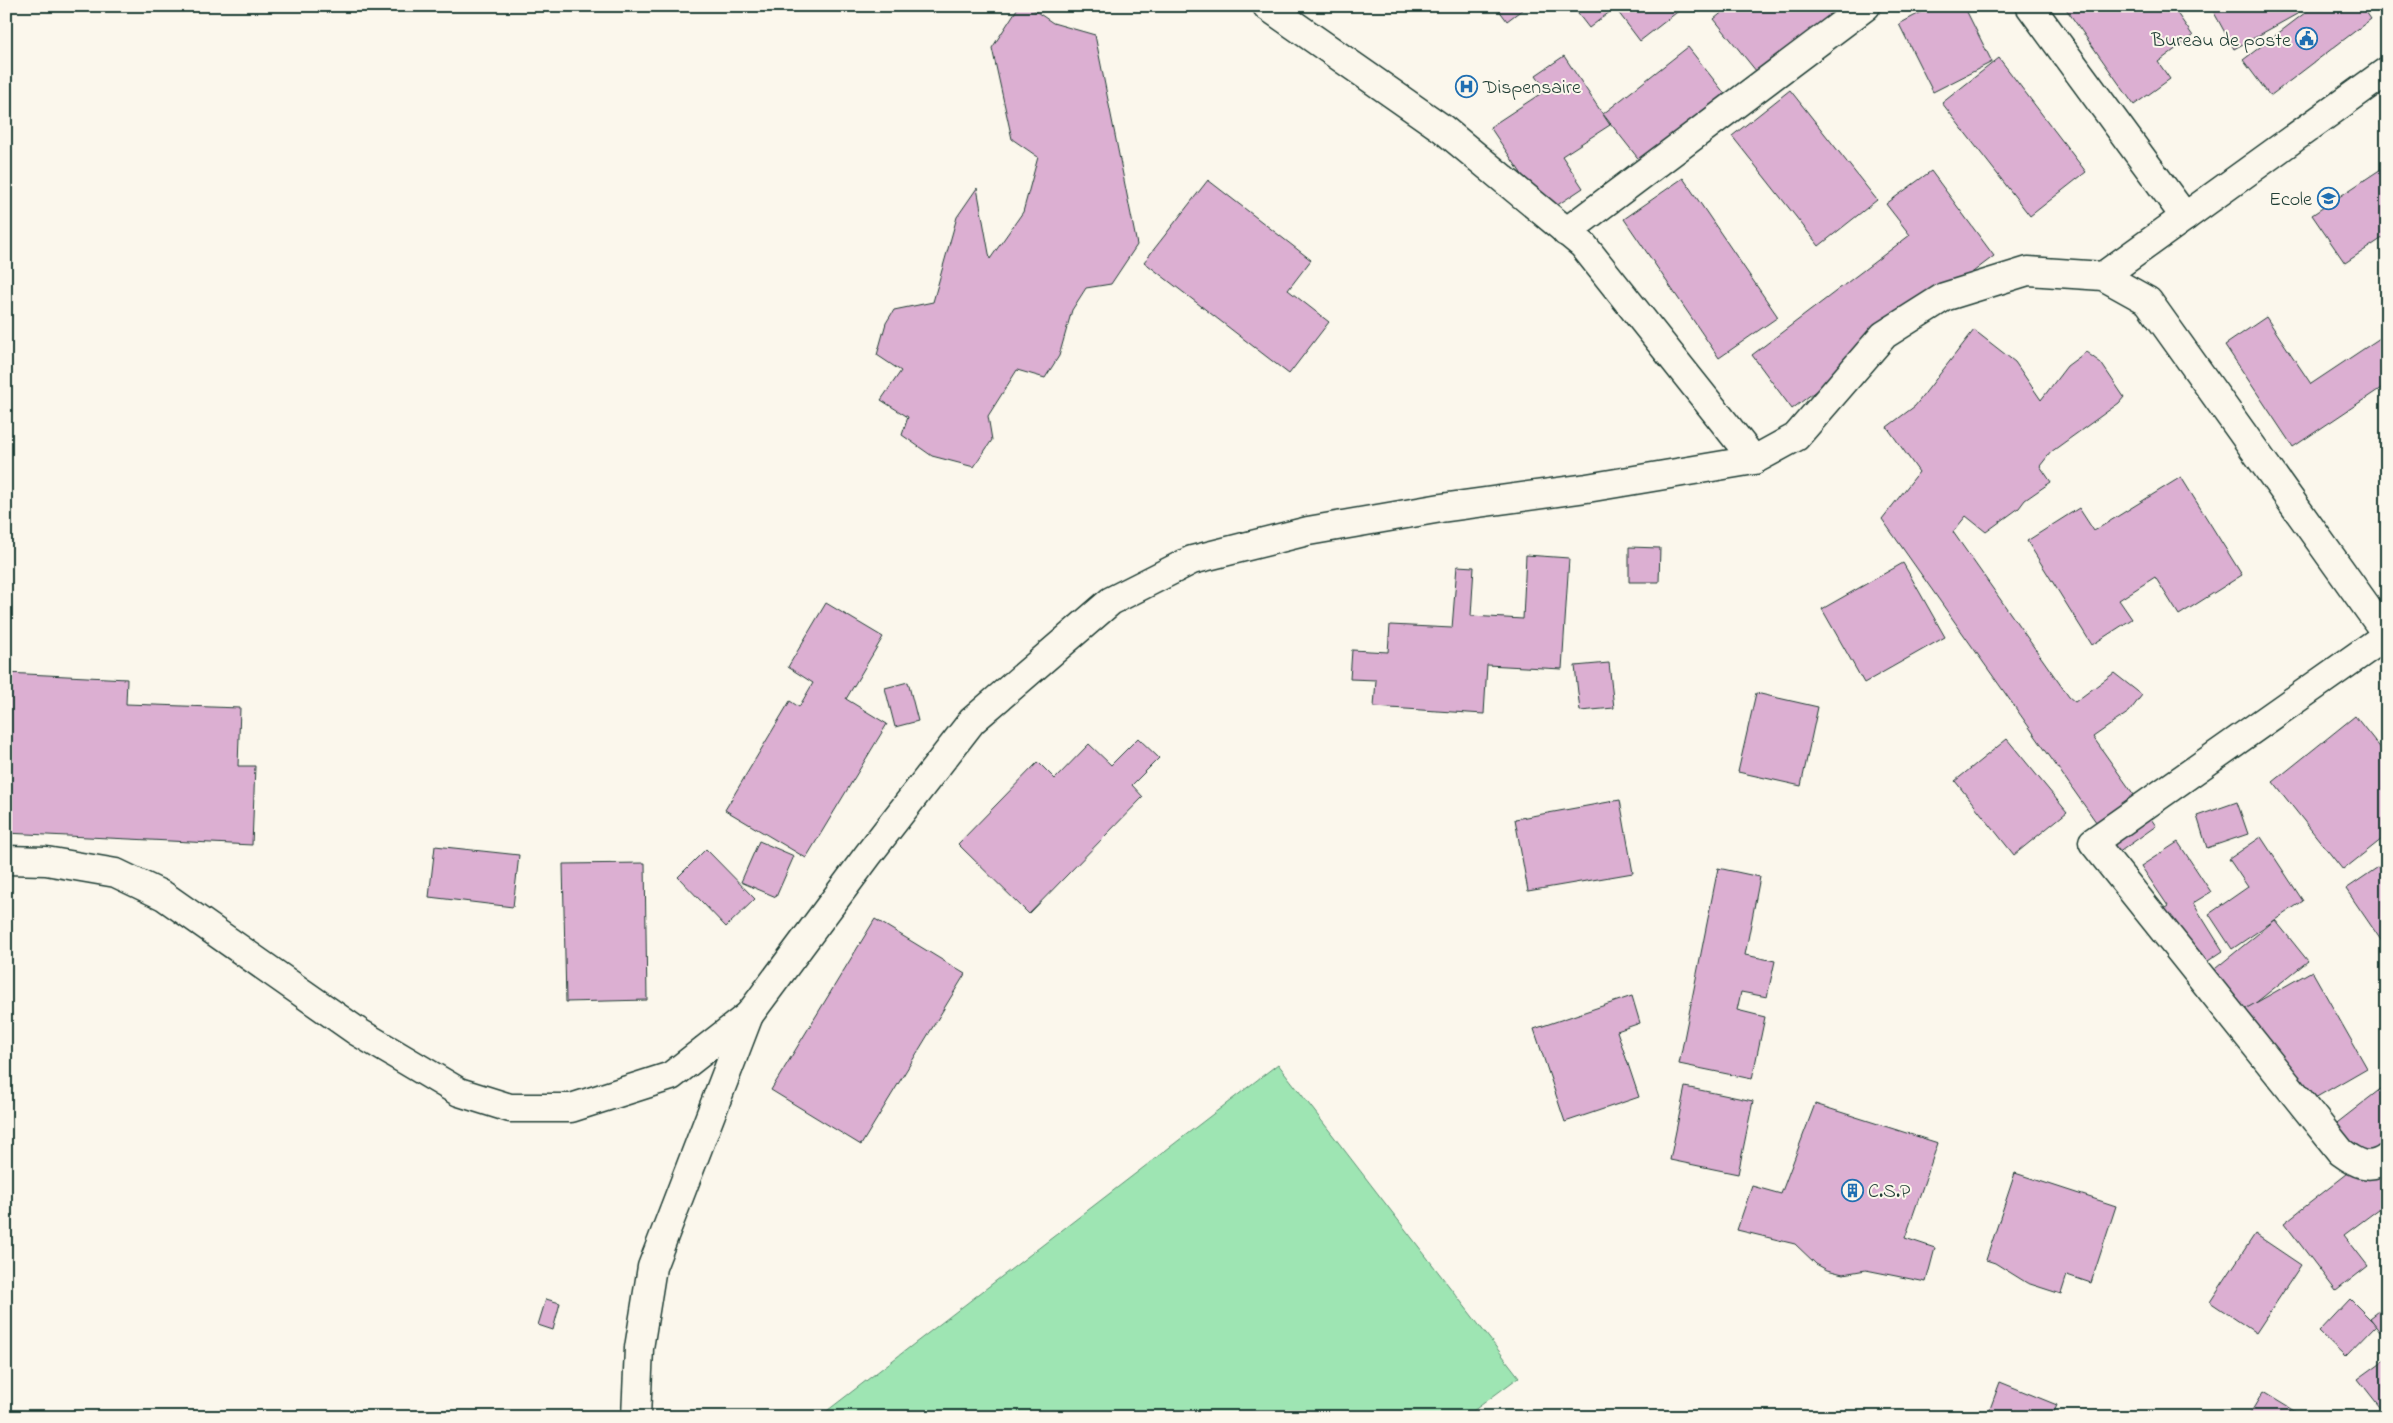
<svg xmlns="http://www.w3.org/2000/svg" width="2393" height="1423" font-family="'Indie Flower',sans-serif">
<style>
.green{fill:#9ee5b3;stroke:#5e9174}
.building{fill:#dcafd2;stroke:#1f3d34}
.lines{fill:none;stroke-linecap:round;stroke-linejoin:round}
.minor-casing{stroke:#1f3d34;stroke-width:31}
.tertiary-casing{stroke:#1f3d34;stroke-width:31}
.secondary-casing{stroke:#1f3d34;stroke-width:31}
.minor{stroke:#fbf7ec;stroke-width:28}
.tertiary{stroke:#fbf7ec;stroke-width:28}
.secondary{stroke:#fbf7ec;stroke-width:28}
.labels{text-anchor:middle;stroke-width:4;stroke-linejoin:round;paint-order:stroke}
.poi-label{font-size:20px;fill:#1f3d34;stroke:#fbf7ec;text-anchor:end}
</style>
<rect width="100%" height="100%" fill="#fbf7ec"/>
<filter id="ink" filterUnits="userSpaceOnUse"><feTurbulence type="fractalNoise" baseFrequency=".02" numOctaves="2"/><feDisplacementMap in="SourceGraphic" scale="10" xChannelSelector="R" yChannelSelector="G"/><feConvolveMatrix kernelMatrix="1 2 1 2 8 2 1 2 1" color-interpolation-filters="sRGB"/></filter>
<g filter="url(#ink)">
<path class="green" d="M1278,1064L1519,1377L1465,1417H819Z"/>
<g class="building">
<path d="M1019,6H1028L1053,23L1095,35L1137,245L1111,284L1086,288L1072,310L1059,356L1045,378L1017,370L988,416L992,440L974,467L932,456L902,435L908,417L881,400L901,371L877,355L886,323L894,310L933,302L957,217L977,188L990,259L1023,212L1038,157L1012,139L992,48Z"/>
<path d="M1496,6H1527L1507,21Z"/>
<path d="M1572,6H1685L1640,41L1615,8L1589,28Z"/>
<path d="M1730,6H1842L1812,31L1765,82L1714,19Z"/>
<path d="M1933,6H1964L1992,62L1933,92L1899,24Z"/>
<path d="M2064,6H2172L2193,36L2158,62L2170,79L2134,105Z"/>
<path d="M2217,6H2293L2297,14L2234,49L2212,9Z"/>
<path d="M2314,6H2362L2371,19L2270,96L2243,60Z"/>
<path d="M1688,47L1736,108L1652,176L1603,114Z"/>
<path d="M1564,56L1610,125L1562,156L1583,188L1547,212L1490,127L1546,90L1536,75Z"/>
<path d="M1999,58L2086,172L2030,216L1942,103Z"/>
<path d="M1790,90L1877,200L1819,246L1732,136Z"/>
<path d="M2387,165V235L2345,263L2312,215Z"/>
<path d="M1931,171L1994,256L1792,409L1752,355L1910,235L1886,204Z"/>
<path d="M1683,178L1778,317L1719,358L1624,219Z"/>
<path d="M1208,180L1311,260L1288,290L1329,322L1289,374L1144,262Z"/>
<path d="M2266,317L2311,384L2380,338L2387,348V384L2293,447L2225,345Z"/>
<path d="M1974,330L2015,362L2041,400L2067,366L2086,352L2101,363L2124,397L2119,403L2051,452L2040,466L2051,482L2025,500L2019,508L1986,532L1966,516L1953,532L2069,697L2075,702L2114,673L2142,695L2129,712L2093,737L2156,826L2118,853L1882,519L1919,472L1887,427L1915,406Z"/>
<path d="M2181,477L2242,575L2179,615L2155,577L2119,600L2132,619L2092,645L2027,541L2079,508L2094,531Z"/>
<path d="M1629,547L1660,548L1659,582H1629Z"/>
<path d="M1526,555L1569,558L1562,669L1487,665L1484,714L1374,707L1376,680L1350,679L1352,650L1388,652L1390,625L1452,628L1457,566L1474,567L1471,616L1523,619Z"/>
<path d="M1903,563L1945,637L1864,683L1822,609Z"/>
<path d="M826,603L883,637L846,699L887,724L806,858L725,810L790,701L799,707L813,683L788,667Z"/>
<path d="M1609,663L1614,708L1580,711L1575,666Z"/>
<path d="M6,673L127,679L126,704L240,708L238,766H255L252,845L6,833Z"/>
<path d="M908,682L918,721L895,727L885,688Z"/>
<path d="M1756,693L1818,707L1801,786L1738,772Z"/>
<path d="M2355,716L2387,756V835L2343,870L2273,782Z"/>
<path d="M1138,738L1159,758L1132,785L1143,797L1029,914L958,844L1038,762L1055,779L1089,744L1111,765Z"/>
<path d="M2007,739L2067,812L2014,855L1955,781Z"/>
<path d="M1620,800L1633,873L1528,891L1515,819Z"/>
<path d="M2237,802L2248,834L2207,848L2197,816Z"/>
<path d="M2261,837L2303,901L2232,949L2209,914L2248,887L2229,859Z"/>
<path d="M759,841L794,856L776,897L741,882Z"/>
<path d="M2178,842L2211,892L2193,903L2223,951L2193,971L2155,915L2168,906L2141,866Z"/>
<path d="M435,846L519,855L513,907L429,897Z"/>
<path d="M706,849L755,899L726,927L678,877Z"/>
<path d="M2387,861V949L2346,889Z"/>
<path d="M645,863L647,1000L566,1002L563,864Z"/>
<path d="M1718,868L1760,877L1745,955L1775,961L1767,997L1741,992L1737,1010L1765,1017L1752,1079L1679,1064Z"/>
<path d="M875,919L965,974L861,1145L771,1090Z"/>
<path d="M2275,920L2308,961L2238,1017L2205,977Z"/>
<path d="M2312,971L2367,1068L2301,1106L2245,1009Z"/>
<path d="M1632,996L1640,1023L1617,1031L1639,1097L1565,1122L1534,1029Z"/>
<path d="M2387,1084V1203L2344,1235L2368,1266L2336,1291L2284,1223L2352,1170L2324,1133Z"/>
<path d="M1685,1087L1753,1101L1738,1174L1670,1160Z"/>
<path d="M1815,1104L1938,1143L1905,1238L1935,1248L1926,1282L1866,1270L1843,1274L1827,1270L1816,1264L1795,1244L1737,1230L1752,1186L1781,1194Z"/>
<path d="M2015,1173L2116,1206L2091,1283L2067,1275L2061,1294L2027,1283L1995,1263L1986,1260Z"/>
<path d="M2255,1234L2301,1265L2256,1333L2210,1302Z"/>
<path d="M546,1299L560,1303L553,1330L538,1325Z"/>
<path d="M2350,1299L2376,1325L2345,1357L2319,1332Z"/>
<path d="M2387,1305V1340L2370,1318Z"/>
<path d="M2387,1358V1416L2358,1379Z"/>
<path d="M2000,1382L2057,1405L2052,1417H1987Z"/>
<path d="M2263,1392L2304,1417H2248Z"/>
</g>
<g class="lines">
<defs>
<g id="minor">
<path d="M2030,6L2185,217"/>
<path d="M1566,232L1866,6"/>
<path d="M2103,276L2387,71"/>
<path d="M2387,635L2093,842L2341,1152C2356,1163 2369,1171 2387,1158"/>
<path d="M636,1417L639,1348L652,1267L749,1015"/>
</g>
<path id="tertiary" d="M1267,6L1443,129L1583,245L1754,460"/>
<path id="secondary" d="M6,860L46,861L116,873L164,896L358,1032L459,1092L510,1108H571L671,1076L749,1015L868,855L972,721L1111,601L1192,560L1308,531L1441,508L1587,488L1754,460L1796,437L1884,335L1944,297L2028,271L2103,276L2148,301L2387,635"/>
</defs>
<use href="#minor" class="minor-casing"/>
<use href="#tertiary" class="tertiary-casing"/>
<use href="#secondary" class="secondary-casing"/>
<use href="#minor" class="minor"/>
<use href="#tertiary" class="tertiary"/>
<use href="#secondary" class="secondary"/>
</g>
</g>
<defs>
<symbol id="civic-ring" viewBox="-11 -11 22 22"><circle r="9.5" fill="#fbf7ec" stroke="#1f6fb2" stroke-width="1.5"/><path d="M-.6-6.5H3V-4.5H.6V-3L4-1V1h2V6H-6V1h2V-1L-.6-3ZM-1.2 2.5V6h2.4V2.5Z" fill="#1f6fb2"/></symbol>
<symbol id="hospital-ring" viewBox="-11 -11 22 22"><circle r="9.5" fill="#fbf7ec" stroke="#1f6fb2" stroke-width="1.5"/><path d="M-5-5h3v3.5h4V-5h3V5h-3V1.5h-4V5h-3Z" fill="#1f6fb2"/></symbol>
<symbol id="school-ring" viewBox="-11 -11 22 22"><circle r="9.5" fill="#fbf7ec" stroke="#1f6fb2" stroke-width="1.5"/><path d="M0-5L7-2L0 1L-7-2ZM-4 1L0 2.5L4 1V4Q0 6-4 4Z" fill="#1f6fb2"/></symbol>
<symbol id="building-ring" viewBox="-11 -11 22 22"><circle r="9.5" fill="#fbf7ec" stroke="#1f6fb2" stroke-width="1.5"/><path d="M-4-6H4V6H1V3H-1V6H-4ZM-2.5-4.3h1.7v1.8h-1.7ZM.8-4.3h1.7v1.8H.8ZM-2.5-1h1.7V.8h-1.7ZM.8-1h1.7V.8H.8Z" fill="#1f6fb2"/></symbol>
</defs>
<g fill-rule="evenodd">
<use href="#civic-ring" x="2294" y="26" width="25" height="25"/>
<use href="#hospital-ring" x="1454" y="74" width="25" height="25"/>
<use href="#school-ring" x="2316" y="186" width="25" height="25"/>
<use href="#building-ring" x="1840" y="1178" width="25" height="25"/>
</g>
<g class="labels">
<g class="poi-label">
<text x="2291" y="46">Bureau de poste</text>
<text x="1483" y="93" text-anchor="start">Dispensaire</text>
<text x="2312" y="205">Ecole</text>
<text x="1868" y="1197" text-anchor="start">C.S.P</text>
</g>
</g>
<rect width="2393" height="1423" fill="none" stroke="#fbf7ec" stroke-width="25"/>
<rect x="12" y="12" width="2368" height="1398" fill="none" stroke="#1f3d34" stroke-width="2" filter="url(#ink)"/>
</svg>
